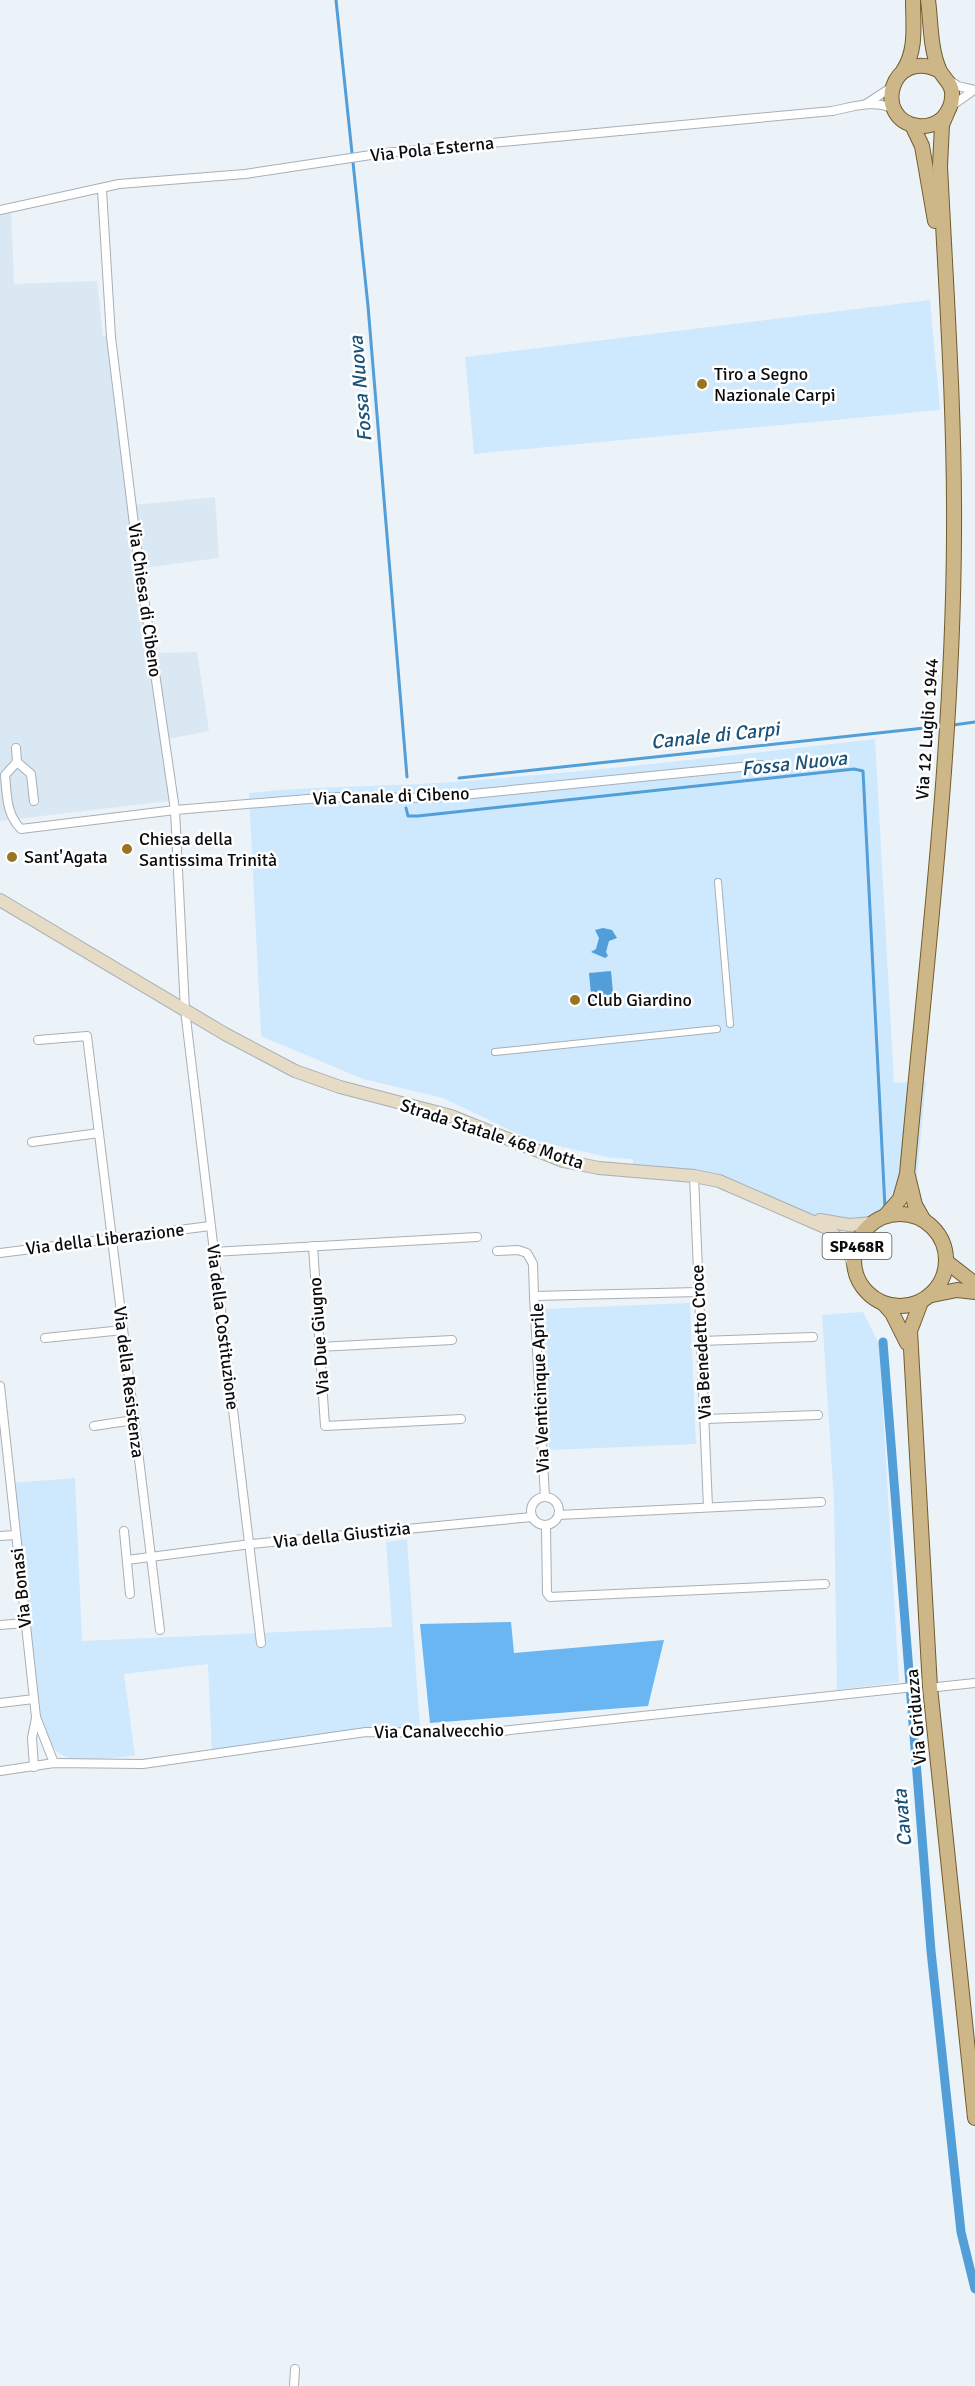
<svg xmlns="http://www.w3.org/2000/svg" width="975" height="2386" font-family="Signika,sans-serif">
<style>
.built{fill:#dae8f3}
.green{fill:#cee8fe}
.forest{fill:#6ab6f2}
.water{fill:#519ed8}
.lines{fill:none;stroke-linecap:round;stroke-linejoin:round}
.stream{stroke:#519ed8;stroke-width:3}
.canal{stroke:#519ed8;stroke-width:9}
.pedestrian-casing{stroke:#a8afb6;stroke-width:8}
.minor-casing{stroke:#a8afb6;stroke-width:10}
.secondary-casing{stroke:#a8afb6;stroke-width:14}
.primary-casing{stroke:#735c2b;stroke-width:16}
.pedestrian{stroke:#fff;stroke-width:6}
.minor{stroke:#fff;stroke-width:8}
.secondary{stroke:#e6dbc4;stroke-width:12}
.primary{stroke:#cdb789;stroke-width:14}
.poi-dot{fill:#9a7420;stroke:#fff;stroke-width:2}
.labels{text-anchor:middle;stroke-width:5;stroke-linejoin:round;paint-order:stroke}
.shield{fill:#fff;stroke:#545556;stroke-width:1.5}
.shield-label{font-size:16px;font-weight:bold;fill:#0a0c0e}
.street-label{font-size:18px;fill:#0a0c0e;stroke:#fff}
.poi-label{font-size:18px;fill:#0a0c0e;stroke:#fff;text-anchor:start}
.water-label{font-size:20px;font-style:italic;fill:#1a5279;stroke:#fff}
</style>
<rect width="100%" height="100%" fill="#ebf3f9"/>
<path class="built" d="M11,209L14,284L97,281L103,336H109L133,505L215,497L219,558L143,568L156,653L197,652L209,731L167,739L178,800L0,821V211Z"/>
<g class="green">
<path d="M930,300L940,410L474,454L465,357Z"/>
<path d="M875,739L894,1083L926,1081L916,1186L869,1218L850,1220L836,1237L710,1182L633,1174V1159L611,1158L529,1139L443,1098L363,1079L261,1036L249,793C322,785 395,787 467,781C603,770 739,755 875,739Z"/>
<path d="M690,1303L696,1444L549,1450L543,1309Z"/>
<path d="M863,1312L879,1344L899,1682L837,1690L834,1500L822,1315Z"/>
<path d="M75,1478L82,1641L392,1627L386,1542L407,1539L420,1730L212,1753L208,1664L124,1674L135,1756C68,1760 51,1773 35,1699L11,1483Z"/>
</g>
<path class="forest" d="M511,1622L514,1653L664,1640L648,1706L430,1723L420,1624Z"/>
<g class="water">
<path d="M603,928L612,930L617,938L609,941L606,952L608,956L605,958L591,952L596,949L599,938L595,930Z"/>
<path d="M611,971L614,1004L592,1005L589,973Z"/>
</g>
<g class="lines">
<g class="stream">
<path d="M336,0L368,306L407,777"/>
<path d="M953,725L975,722"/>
<path d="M459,778L943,726"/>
<path d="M406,808L408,816H418L854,769L863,771L885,1208"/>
</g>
<path class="canal" d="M883,1342L931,1951L961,2232L975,2289"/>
<defs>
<g id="pedestrian">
<path d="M718,882L730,1024"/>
<path d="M495,1052L717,1029"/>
</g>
<g id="minor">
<path d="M949,80L958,86L975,90"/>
<path d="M866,104L892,87"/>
<path d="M950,107L974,90"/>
<path d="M102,190L111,337L138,557L175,810L185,1010L261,1643"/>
<path d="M0,210L119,184L245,174L384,153L832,111C852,107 874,99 894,109"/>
<path d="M16,748L17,762L5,775C7,795 6,814 21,829L175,810L332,797L432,798L761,765"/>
<path d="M17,762L31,774L34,801"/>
<path d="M38,1040L87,1036L160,1630"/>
<path d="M32,1142L99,1133"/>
<path d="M694,1176L708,1507"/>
<path d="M313,1246L325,1426L461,1419"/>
<path d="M497,1251L518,1250L527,1253L533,1264L534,1296"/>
<path d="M213,1252L477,1237"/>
<path d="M0,1253L210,1226"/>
<path d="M45,1338L123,1330"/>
<path d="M701,1341L813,1337"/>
<path d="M319,1347L452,1340"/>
<path d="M0,1386L34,1699L36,1717L54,1763"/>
<path d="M704,1419L818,1415"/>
<path d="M94,1426L134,1420"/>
<circle cx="545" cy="1511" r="14"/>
<path d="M545,1497L534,1296L698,1292"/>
<path d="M559,1515L821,1502"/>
<path d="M546,1526L547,1593L550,1597L825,1584"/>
<path d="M124,1531L130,1594"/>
<path d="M0,1536L15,1535"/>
<path d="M127,1560L251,1544L532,1517"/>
<path d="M0,1625L25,1623"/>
<path d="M937,1687L975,1683"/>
<path d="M0,1703L34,1699"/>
<path d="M34,1767L32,1738L36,1718"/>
<path d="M0,1771L54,1763L143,1764L366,1732L483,1733L914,1687"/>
<path d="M294,2386L295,2369"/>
</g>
<g id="secondary">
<path d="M0,900L225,1034L295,1071L340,1087L451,1116L563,1161L599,1168L694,1176L719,1181L827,1228L848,1249L854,1266"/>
<path d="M820,1220L849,1225L872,1223"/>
</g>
<g id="primary">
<path d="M928,0C931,22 930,48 939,69C942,77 951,82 952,92C953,102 949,111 943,118C936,124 927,127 918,126C872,120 890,46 940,71"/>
<path d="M903,71C917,50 913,25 913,0"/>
<path d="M912,125L922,146L935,221"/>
<path d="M908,1176L915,1205L923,1219"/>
<circle cx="900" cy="1260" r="46"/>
<path d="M885,1216L900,1199L907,1174C926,962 953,749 954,536C955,413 946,289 940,166L942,125L947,113"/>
<path d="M947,1262L975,1284"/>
<path d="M932,1295L957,1290L975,1292"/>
<path d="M921,1302L910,1331L930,1687L975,2118"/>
<path d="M884,1304L892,1313L907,1343"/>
</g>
</defs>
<use href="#pedestrian" class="pedestrian-casing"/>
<use href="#minor" class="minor-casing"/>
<use href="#secondary" class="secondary-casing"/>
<use href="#primary" class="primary-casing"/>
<use href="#pedestrian" class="pedestrian"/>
<use href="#minor" class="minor"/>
<use href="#secondary" class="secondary"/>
<use href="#primary" class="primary"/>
</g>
<g class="poi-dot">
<circle cx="702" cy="384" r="6"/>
<circle cx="127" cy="849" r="6"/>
<circle cx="12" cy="857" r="6"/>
<circle cx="575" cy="1000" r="6"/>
</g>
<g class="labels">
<rect class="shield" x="822.5" y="1233" width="69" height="26" rx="4.5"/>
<g class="shield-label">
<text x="857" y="1252">SP468R</text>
</g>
<g class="street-label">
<text transform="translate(432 149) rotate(-6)" y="6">Via Pola Esterna</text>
<text transform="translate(145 600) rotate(82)" y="6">Via Chiesa di Cibeno</text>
<text transform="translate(927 729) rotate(-86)" y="6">Via 12 Luglio 1944</text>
<text transform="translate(391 796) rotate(-2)" y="6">Via Canale di Cibeno</text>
<text transform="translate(492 1134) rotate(18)" y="6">Strada Statale 468 Motta</text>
<text transform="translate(105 1239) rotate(-7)" y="6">Via della Liberazione</text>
<text transform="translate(223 1327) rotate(83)" y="6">Via della Costituzione</text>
<text transform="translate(319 1336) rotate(-94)" y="6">Via Due Giugno</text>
<text transform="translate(701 1342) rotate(-93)" y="6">Via Benedetto Croce</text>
<text transform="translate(129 1382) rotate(83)" y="6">Via della Resistenza</text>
<text transform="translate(540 1388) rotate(-92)" y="6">Via Venticinque Aprile</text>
<text transform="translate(342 1535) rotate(-6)" y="6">Via della Giustizia</text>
<text transform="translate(21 1588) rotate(-96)" y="6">Via Bonasi</text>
<text transform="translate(916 1717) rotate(-95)" y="6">Via Griduzza</text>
<text transform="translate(439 1731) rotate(-1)" y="6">Via Canalvecchio</text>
</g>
<g class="poi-label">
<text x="714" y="380">Tiro a Segno<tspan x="714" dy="21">Nazionale Carpi</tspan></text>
<text x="139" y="845">Chiesa della<tspan x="139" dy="21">Santissima Trinità</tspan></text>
<text x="24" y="863">Sant'Agata</text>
<text x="587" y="1006">Club Giardino</text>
</g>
<g class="water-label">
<text transform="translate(360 389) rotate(-95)" y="7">Fossa Nuova</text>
<text transform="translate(715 735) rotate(-6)" y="7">Canale di Carpi</text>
<text transform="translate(794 763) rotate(-6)" y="7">Fossa Nuova</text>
<text transform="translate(902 1818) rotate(-95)" y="7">Cavata</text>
</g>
</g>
</svg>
